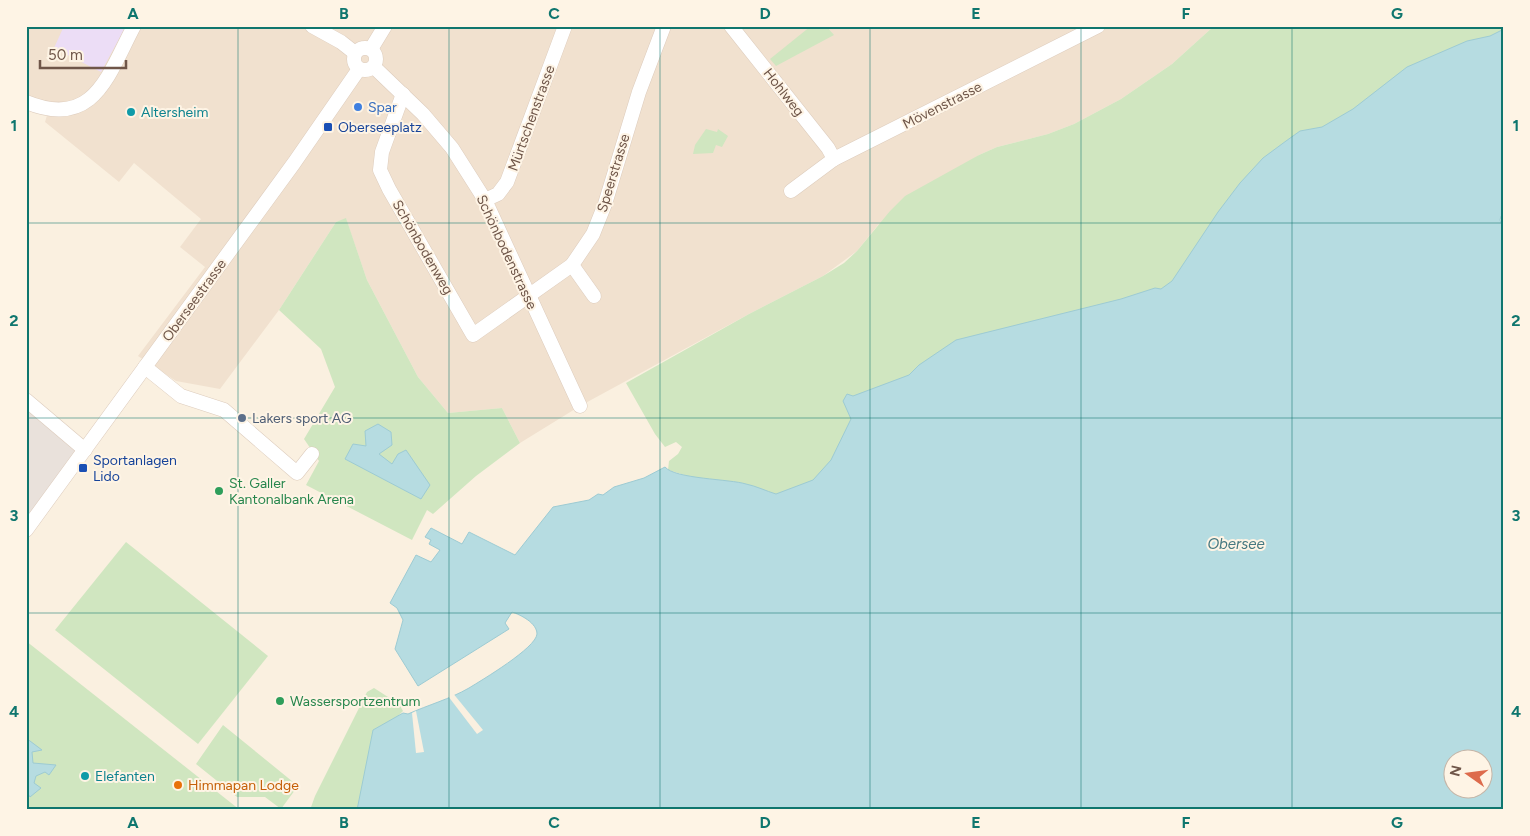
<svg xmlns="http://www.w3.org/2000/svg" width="1530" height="836" font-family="Figtree,sans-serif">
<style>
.residential{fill:#f1e1cf}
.industrial{fill:#e9e1db}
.education{fill:#ecddf6}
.green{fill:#d0e6c0}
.water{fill:#b6dce1;stroke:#9dcbd3;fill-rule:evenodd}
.pier{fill:#faf0e0}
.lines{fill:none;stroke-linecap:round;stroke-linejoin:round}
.minor-casing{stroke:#ddccbd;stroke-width:15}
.minor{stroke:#fff;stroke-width:14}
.grid{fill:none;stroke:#0f766e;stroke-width:1;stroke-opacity:0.55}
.shop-dot{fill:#3f7fe0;stroke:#fef4e5;stroke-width:2}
.culture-dot{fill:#0f9aa8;stroke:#fef4e5;stroke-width:2}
.transit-dot{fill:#1a4fb4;stroke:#fef4e5;stroke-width:2}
.service-dot{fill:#5c6f8a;stroke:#fef4e5;stroke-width:2}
.leisure-dot{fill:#2e9e5b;stroke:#fef4e5;stroke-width:2}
.food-dot{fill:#e8710a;stroke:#fef4e5;stroke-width:2}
.labels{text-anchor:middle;stroke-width:4;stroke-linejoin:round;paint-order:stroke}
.street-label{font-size:14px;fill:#6f5649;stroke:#fef4e5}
.shop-label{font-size:14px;fill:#366cbe;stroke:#fef4e5;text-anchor:start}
.culture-label{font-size:14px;fill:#0d838f;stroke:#fef4e5;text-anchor:start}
.transit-label{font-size:14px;fill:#164399;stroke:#fef4e5;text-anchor:start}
.service-label{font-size:14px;fill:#4e5e75;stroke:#fef4e5;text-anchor:start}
.leisure-label{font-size:14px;fill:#27864d;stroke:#fef4e5;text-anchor:start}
.food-label{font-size:14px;fill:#c56008;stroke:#fef4e5;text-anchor:start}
.water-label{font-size:15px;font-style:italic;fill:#457881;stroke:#fef4e5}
.neatline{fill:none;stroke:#0f766e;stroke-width:2}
.grid-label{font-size:16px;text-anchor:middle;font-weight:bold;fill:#0f766e}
</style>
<rect width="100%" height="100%" fill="#faf0e0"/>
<path class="residential" d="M26,26H1214L1172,64L1121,99L1074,124L1048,134L997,147L979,155L878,225L857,251L823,276L749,314L580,406L520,443L502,408L448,413L418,377L367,280L346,219L336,222L279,310L220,389L176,381L138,356L205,267L180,247L201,219L134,163L119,182L45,122L49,109L26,102Z"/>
<path class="industrial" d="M26,400L85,450L26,530Z"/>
<path class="education" d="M64,26H126L101,72L54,48Z"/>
<g class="green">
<path d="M811,26H826L834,35L776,66L770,59Z"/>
<path d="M1214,26H1504V132L863,529L668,470L669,461L678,454L682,447L676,442L665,447L655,434L626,383L749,314L823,276L844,263L857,251L890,211L905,196L979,155L997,147L1048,134L1074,124L1121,99L1172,64Z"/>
<path d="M706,129L717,132L718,129L728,136L722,147L716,145L713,153L693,154L695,145Z"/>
<path d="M346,218L367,280L418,377L448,413L502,408L520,443L476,476L433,514L427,510L412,540L306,485L319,461L304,439L335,387L321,349L279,310L336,222Z"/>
<path d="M126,542L268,656L198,744L55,630Z"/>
<path d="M26,641L240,810H26Z"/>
<path d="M374,688L399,704L403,711L395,719L412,810H310L315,796L367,692Z"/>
<path d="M223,725L298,786L281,809L265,797H237L196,764Z"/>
</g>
<g class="water">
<path d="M1504,29V217L1501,216L1500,220L1504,230V810H357L373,730L403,713L408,714C428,705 450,699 469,688C482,680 536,648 537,634C537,623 521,615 512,612L505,623L509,629L418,686L395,649L403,620L397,608L390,603L416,555L431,562L440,550L429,544L431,540L425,537L431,528L462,544L469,532L515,555L553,507L589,500L598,494L603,495L614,487L644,478L665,467C675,479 730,479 746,484C756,486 766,491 776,494L813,480L831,460L851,419L843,401L847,394L853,396L909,375L919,365L956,340L1121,299L1155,288L1161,289L1172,281L1218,212L1240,183L1263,158L1286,141L1300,131L1322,127L1353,109L1407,67L1467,41L1490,36ZM1452,758H1482V788H1452Z"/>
<path d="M378,424L391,432L392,445L379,454L392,464L398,454L406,450L430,485L421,499L345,459L353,444L366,446L365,431Z"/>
<path d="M26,738L42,750L32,752L33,763L56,765L49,775L45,772L36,776L34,783L41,788L30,797L26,791Z"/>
</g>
<g class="pier">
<path d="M452,692L483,730L477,734L448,696Z"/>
<path d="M416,711L424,752L416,753L412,713Z"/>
</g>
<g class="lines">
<defs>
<g id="minor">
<path d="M312,26L341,42L355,53"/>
<path d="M731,26L828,148L834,159"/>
<circle cx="365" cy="59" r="11"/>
<path d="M371,49L385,26"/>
<path d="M374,67L423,114L452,148L485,200L580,406"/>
<path d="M403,94L382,152L380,170L389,189L473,335L572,265L593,234L605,204L639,92L664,26"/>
<path d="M26,102C94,130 108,75 134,26"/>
<path d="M791,191L834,159L1098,26"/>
<path d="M485,200L498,194L507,182L565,26"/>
<path d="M572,265L594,296"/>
<path d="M145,367L181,396L224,410L297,473L312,454"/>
<path d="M26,400L85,450"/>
<path d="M26,530L294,163L359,69"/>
</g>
</defs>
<use href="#minor" class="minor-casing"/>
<use href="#minor" class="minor"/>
</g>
<path class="grid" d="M238,26V810M449,26V810M660,26V810M870,26V810M1081,26V810M1292,26V810M26,223H1504M26,418H1504M26,613H1504"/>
<circle class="shop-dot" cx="358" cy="107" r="5"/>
<g class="culture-dot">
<circle cx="131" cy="112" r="5"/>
<circle cx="85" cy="776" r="5"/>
</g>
<g class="transit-dot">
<rect x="323" y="122" width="10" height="10" rx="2.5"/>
<rect x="78" y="463" width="10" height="10" rx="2.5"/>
</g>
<circle class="service-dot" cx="242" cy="418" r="5"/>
<g class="leisure-dot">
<circle cx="219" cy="491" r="5"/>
<circle cx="280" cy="701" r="5"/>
</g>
<circle class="food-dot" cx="178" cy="785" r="5"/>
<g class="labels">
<g class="street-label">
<text transform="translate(784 92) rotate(52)" y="5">Hohlweg</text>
<text transform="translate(942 105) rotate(-27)" y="5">Mövenstrasse</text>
<text transform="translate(531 118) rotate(-70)" y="5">Mürtschenstrasse</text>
<text transform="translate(613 173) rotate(-73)" y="5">Speerstrasse</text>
<text transform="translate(423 247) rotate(60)" y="5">Schönbodenweg</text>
<text transform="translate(507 252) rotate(65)" y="5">Schönbodenstrasse</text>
<text transform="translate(194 300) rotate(-54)" y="5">Oberseestrasse</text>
</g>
<g class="shop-label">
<text x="368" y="112">Spar</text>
</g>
<g class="culture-label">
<text x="141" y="117">Altersheim</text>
<text x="95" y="781">Elefanten</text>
</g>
<g class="transit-label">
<text x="338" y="132">Oberseeplatz</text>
<text x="93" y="465">Sportanlagen<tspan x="93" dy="16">Lido</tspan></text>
</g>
<g class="service-label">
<text x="252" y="423">Lakers sport AG</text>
</g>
<g class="leisure-label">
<text x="229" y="488">St. Galler<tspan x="229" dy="16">Kantonalbank Arena</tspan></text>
<text x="290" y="706">Wassersportzentrum</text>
</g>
<g class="food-label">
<text x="188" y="790">Himmapan Lodge</text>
</g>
<g class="water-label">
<text x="1236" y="549">Obersee</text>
</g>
</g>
<rect width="1530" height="836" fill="none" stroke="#fef4e5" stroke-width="55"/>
<g transform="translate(1468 774) rotate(284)"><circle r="24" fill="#fef4e5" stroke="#c5b5a7"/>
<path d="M0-4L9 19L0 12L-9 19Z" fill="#dd6b4c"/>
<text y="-8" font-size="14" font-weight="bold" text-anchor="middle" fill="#6f5649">N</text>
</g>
<path d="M40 60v8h86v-8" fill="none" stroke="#6f5649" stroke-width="2.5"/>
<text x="48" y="60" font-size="15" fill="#6f5649" stroke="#fef4e5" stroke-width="4" paint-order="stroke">50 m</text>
<rect x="28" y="28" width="1474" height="780" class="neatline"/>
<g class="grid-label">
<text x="133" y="19">A</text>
<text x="344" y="19">B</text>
<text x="554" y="19">C</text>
<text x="765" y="19">D</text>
<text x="976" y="19">E</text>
<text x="1186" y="19">F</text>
<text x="1397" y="19">G</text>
<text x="14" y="131">1</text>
<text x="1516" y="131">1</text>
<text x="14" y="326">2</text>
<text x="1516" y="326">2</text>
<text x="14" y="521">3</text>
<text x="1516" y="521">3</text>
<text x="14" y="717">4</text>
<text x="1516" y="717">4</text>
<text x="133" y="828">A</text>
<text x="344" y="828">B</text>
<text x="554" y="828">C</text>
<text x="765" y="828">D</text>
<text x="976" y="828">E</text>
<text x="1186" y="828">F</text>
<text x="1397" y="828">G</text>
</g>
</svg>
